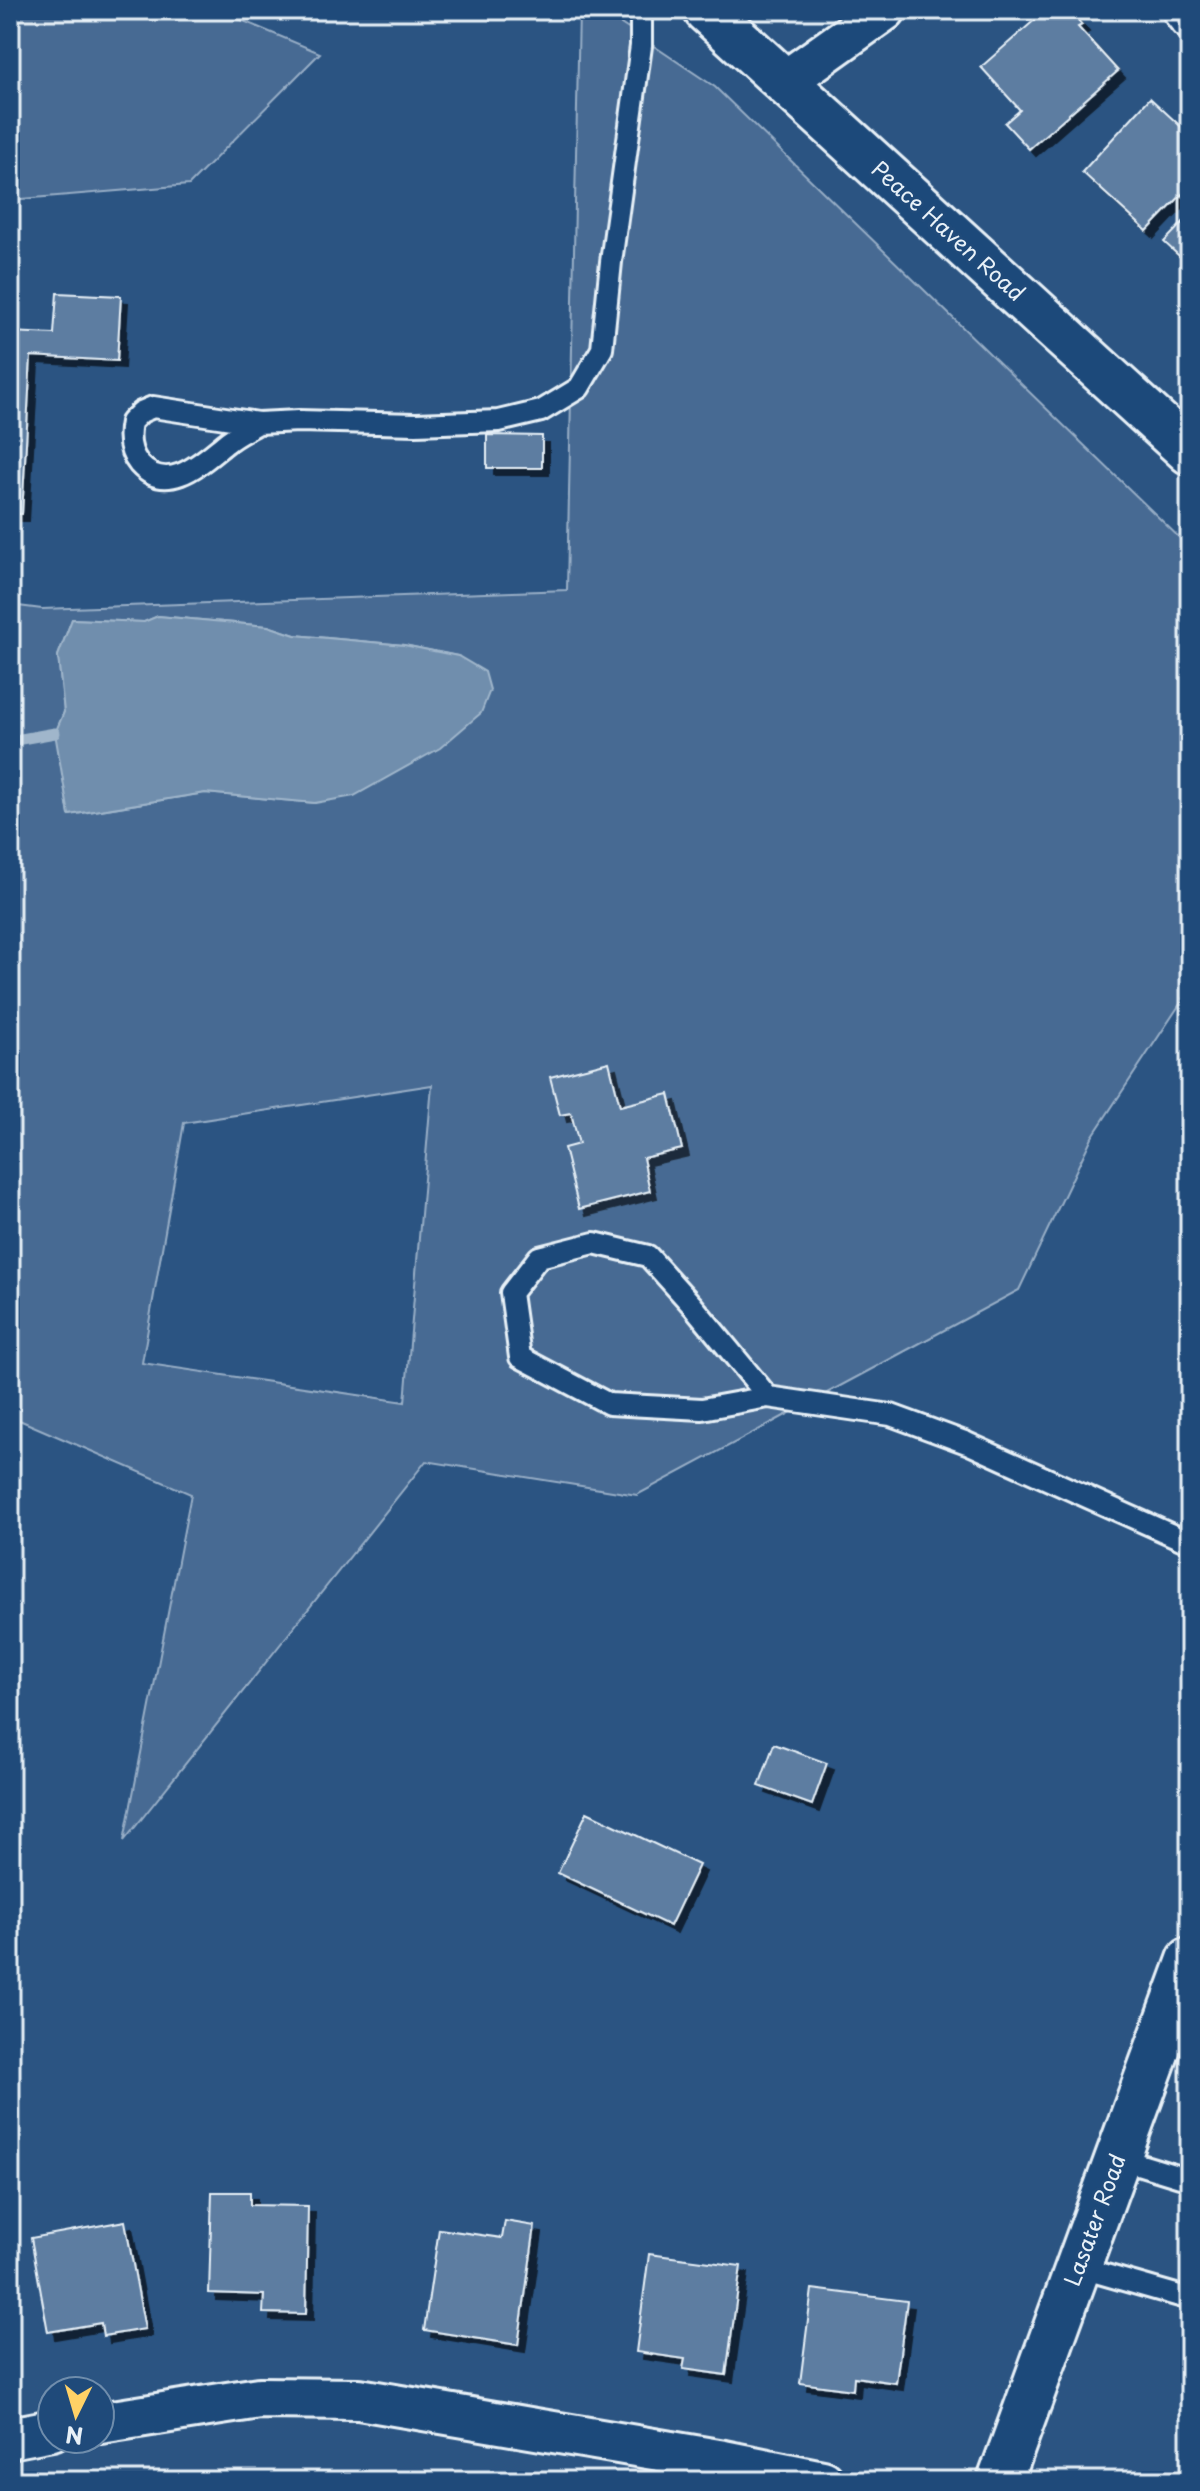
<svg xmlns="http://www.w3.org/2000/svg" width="1200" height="2491" font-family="'Playpen Sans',sans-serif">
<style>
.green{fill:#476b93;stroke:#98aec6;stroke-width:2;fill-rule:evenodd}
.water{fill:#708ead;stroke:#a0b6cb;stroke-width:2}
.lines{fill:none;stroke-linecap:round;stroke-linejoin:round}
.stream{stroke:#a0b6cb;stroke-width:11}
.building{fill:#5d7da1;stroke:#e8f1f8;stroke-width:2;filter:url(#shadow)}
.lane-casing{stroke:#e8f1f8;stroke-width:26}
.street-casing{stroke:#e8f1f8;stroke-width:46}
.secondary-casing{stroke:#e8f1f8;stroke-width:50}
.lane{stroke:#1f4a7a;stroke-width:20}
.street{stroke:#1f4a7a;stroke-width:40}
.secondary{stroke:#1f4a7a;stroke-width:44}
.labels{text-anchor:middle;stroke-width:6;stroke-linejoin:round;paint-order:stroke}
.street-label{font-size:22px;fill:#e8f1f8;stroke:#1f4a7a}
</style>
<defs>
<filter id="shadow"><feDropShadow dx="7" dy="7" stdDeviation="0" flood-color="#0009"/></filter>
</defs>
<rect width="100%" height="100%" fill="#2b5482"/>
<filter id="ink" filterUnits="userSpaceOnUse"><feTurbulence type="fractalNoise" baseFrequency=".0125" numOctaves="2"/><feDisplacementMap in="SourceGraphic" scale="16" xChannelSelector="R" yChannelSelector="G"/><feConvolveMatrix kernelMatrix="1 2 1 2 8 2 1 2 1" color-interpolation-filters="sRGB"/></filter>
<g filter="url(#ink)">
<g class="green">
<path d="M10,10H217L320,53L189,185L10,200Z"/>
<path d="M579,10H600L715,87L1190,548V989L1092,1137L1019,1290L637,1495L426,1461L124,1841L191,1494L10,1416V605L42,609L567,590ZM158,616L268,626L295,635L404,645L458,656L315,803L205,793L69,815L56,733L64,712L58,656L72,619L144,622ZM432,1085L405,1402L142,1363L184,1123Z"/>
</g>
<path class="water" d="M158,616L268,626L295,635L404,645L458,656L485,672L490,690L481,713L440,748L354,796L315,803L205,793L69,815L55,733L64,712L58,656L72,619L144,622Z"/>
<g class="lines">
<path class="stream" d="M10,741L55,733"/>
</g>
<g class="building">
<path d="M1046,10H1069L1082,25L1078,27L1118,71L1029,149L1005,123L1020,110L981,67Z"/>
<path d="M1150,98L1190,135V186L1147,231L1082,172Z"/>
<path d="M1190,215V266L1164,242Z"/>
<path d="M57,293L121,296L117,361L31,356L22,514H10V332L54,334Z"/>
<path d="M487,435L542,436V468H487Z"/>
<path d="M609,1062L620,1106L669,1094L682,1149L643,1158L650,1191L579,1209L564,1148L579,1144L571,1113L560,1115L550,1077Z"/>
<path d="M774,1744L827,1763L812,1805L759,1786Z"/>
<path d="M587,1812L699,1865L670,1926L558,1873Z"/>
<path d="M212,2192H250V2205L308,2206L306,2314L263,2313L264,2295L209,2293Z"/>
<path d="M125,2221L145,2329L103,2336L101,2323L48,2332L31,2238Z"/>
<path d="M505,2221L535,2226L518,2345L424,2330L439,2229L502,2238Z"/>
<path d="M649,2254L741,2266L726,2375L683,2369L685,2359L636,2352Z"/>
<path d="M812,2289L907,2301L896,2383L854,2377L853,2390L800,2383Z"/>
</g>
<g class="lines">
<defs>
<g id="lane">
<path d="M258,423C247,430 235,435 226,443C202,462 168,496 139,464C129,452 128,437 131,422L141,412L153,407L258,423L299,421L416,424L499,421L541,411L579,388L602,349L611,262L641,46V10"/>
<path d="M768,1397L693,1306L648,1256L594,1243L539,1257L511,1293L520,1357L609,1404L702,1409L768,1397L891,1415L967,1443L1190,1543"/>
<path d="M1118,2158L1190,2180"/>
<path d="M1078,2267L1190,2299"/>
</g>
<g id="street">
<path d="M1183,10L1190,19"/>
<path d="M784,82L885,10"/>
<path d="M100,2423L259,2398L359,2399L724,2461L823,2481"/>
<path d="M10,2438L52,2430"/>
</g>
<g id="secondary">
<path d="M706,10L1190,452"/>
<path d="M1000,2481L1190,1960"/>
</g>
</defs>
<use href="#lane" class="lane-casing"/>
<use href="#street" class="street-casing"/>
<use href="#secondary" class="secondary-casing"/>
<use href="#lane" class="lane"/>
<use href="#street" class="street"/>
<use href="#secondary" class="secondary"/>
</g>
</g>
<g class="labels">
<g class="street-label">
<text transform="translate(948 231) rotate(42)" y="8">Peace Haven Road</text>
<text transform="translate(1095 2220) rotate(-70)" y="8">Lasater Road</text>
</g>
</g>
<rect width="1200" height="2491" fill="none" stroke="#1f4a7a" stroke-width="40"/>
<rect x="20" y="20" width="1160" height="2451" fill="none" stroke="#e8f1f8" stroke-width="3" filter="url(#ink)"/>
<g transform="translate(76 2415) rotate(185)"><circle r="38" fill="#1f4a7a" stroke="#6f8dac" stroke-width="2"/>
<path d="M0-6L14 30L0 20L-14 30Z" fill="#ffd166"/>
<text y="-12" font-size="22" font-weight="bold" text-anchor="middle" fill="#e8f1f8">N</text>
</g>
</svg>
